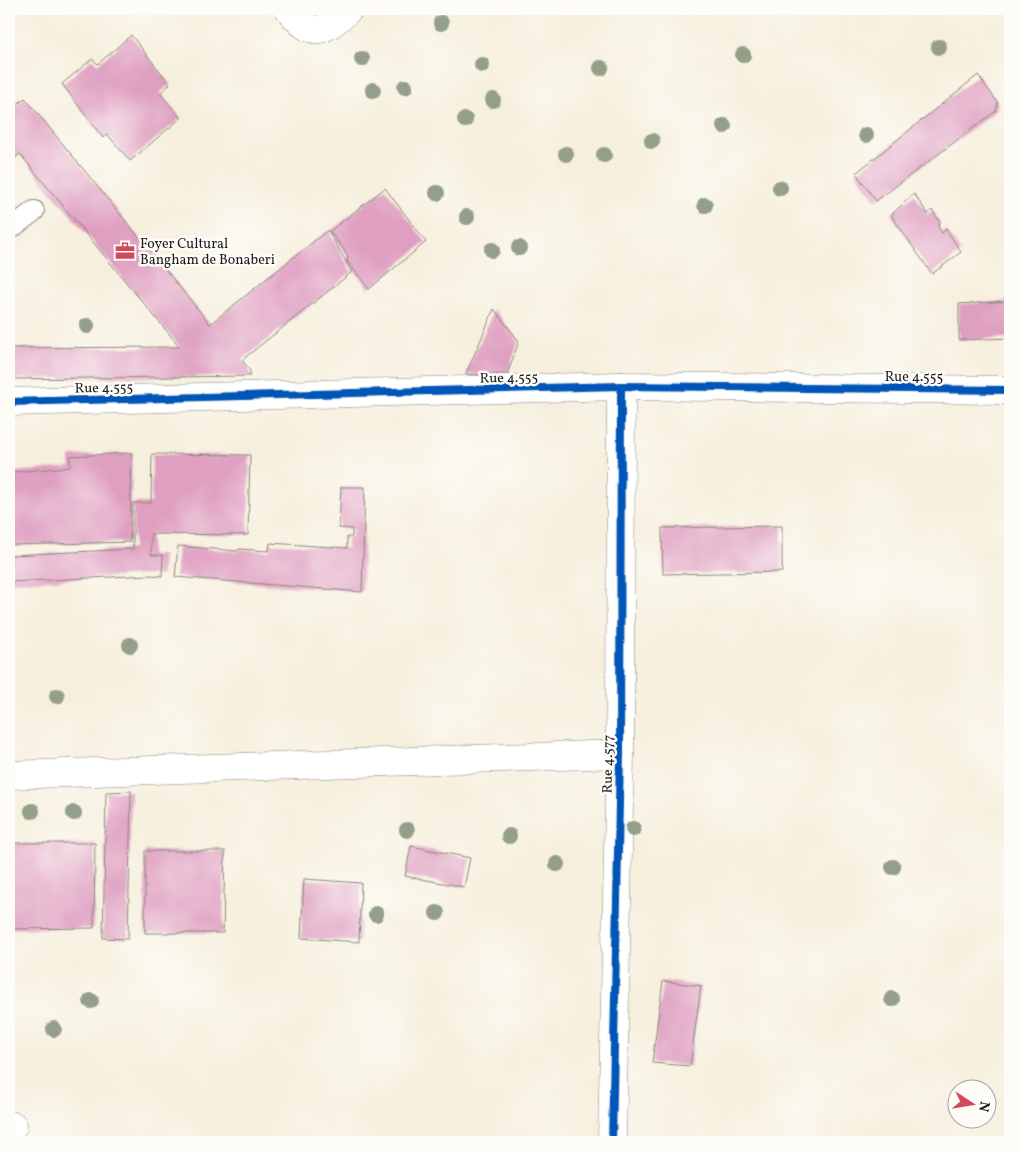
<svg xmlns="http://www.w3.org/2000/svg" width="1019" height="1151" font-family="Vollkorn,serif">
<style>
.building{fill:#df9fc1}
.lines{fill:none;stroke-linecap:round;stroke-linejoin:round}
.service-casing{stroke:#89867c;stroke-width:22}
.minor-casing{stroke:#89867c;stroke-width:29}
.service{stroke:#fff;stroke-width:20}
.minor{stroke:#fff;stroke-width:28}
.cycleway-casing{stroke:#fdfcf7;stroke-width:11}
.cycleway{stroke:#0057b8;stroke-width:8}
.tree{fill:#949f89}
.labels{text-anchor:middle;stroke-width:5;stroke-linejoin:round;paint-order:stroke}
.poi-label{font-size:14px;fill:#1c1c1c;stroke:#fdfcf7;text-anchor:start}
.street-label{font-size:14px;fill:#1c1c1c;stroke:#fdfcf7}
</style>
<rect width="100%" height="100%" fill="#fdfcf7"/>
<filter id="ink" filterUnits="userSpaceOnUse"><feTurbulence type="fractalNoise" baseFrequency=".02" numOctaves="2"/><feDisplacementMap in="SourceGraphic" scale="10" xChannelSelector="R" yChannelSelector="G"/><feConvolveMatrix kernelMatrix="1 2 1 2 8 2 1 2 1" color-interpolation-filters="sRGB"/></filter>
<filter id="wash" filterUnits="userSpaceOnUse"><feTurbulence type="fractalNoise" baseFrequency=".0096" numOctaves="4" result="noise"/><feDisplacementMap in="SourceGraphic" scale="20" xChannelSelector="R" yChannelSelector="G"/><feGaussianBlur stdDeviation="1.12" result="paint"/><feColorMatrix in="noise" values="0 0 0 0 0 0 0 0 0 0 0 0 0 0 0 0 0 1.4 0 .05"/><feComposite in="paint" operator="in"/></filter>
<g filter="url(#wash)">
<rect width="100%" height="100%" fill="#f6efdd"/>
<g id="blocks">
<g class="building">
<path d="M131,35L170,84L160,93L181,118L130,161L107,134L103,138L62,84L92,59L98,64Z"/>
<path d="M978,75L998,103L996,111L876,201L856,173Z"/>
<path d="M25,98L210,324L328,230L352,272L242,360L250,371V376L9,379V348L180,347L20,154L9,163V111Z"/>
<path d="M385,188L426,242L369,289L347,261L348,256L330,231Z"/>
<path d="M914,194L928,214L932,210L940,222L938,226L942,233L946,229L961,252L932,274L891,215Z"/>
<path d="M1010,301V338L959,340V304Z"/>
<path d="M494,309L519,341L507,375L466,374Z"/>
<path d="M132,453L130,542L11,545L13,472L70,467V456Z"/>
<path d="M152,454L250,455L248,535L151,534V555H163L162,576L150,575L10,582L11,555L133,549V503H151Z"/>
<path d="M341,487H365L362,592L175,577L178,546L237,551L239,549L269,551L270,543L347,548V537H352V529L339,528Z"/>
<path d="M782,526V572L663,574L662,528Z"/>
<path d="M131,791L128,939L103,938L106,792Z"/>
<path d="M9,843H95L94,928L9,929Z"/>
<path d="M411,846L470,858L464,887L405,876Z"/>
<path d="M145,851H225L223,933H145Z"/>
<path d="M304,879L361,883L359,942L301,938Z"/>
<path d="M663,981L701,986L690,1066L652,1063Z"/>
</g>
</g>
</g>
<g filter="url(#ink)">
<use href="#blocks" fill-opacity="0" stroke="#89867c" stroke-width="1"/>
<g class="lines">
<defs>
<path id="service" d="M9,230L34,211"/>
<g id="minor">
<path d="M289,9C313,40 323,32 349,9"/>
<path d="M9,402L621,386L1010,390"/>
<path d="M9,775L620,754"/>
<path d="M9,1125L13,1126"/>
<path d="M612,1142L620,754L621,386"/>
</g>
</defs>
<use href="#service" class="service-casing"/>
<use href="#minor" class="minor-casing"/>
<use href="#service" class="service"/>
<use href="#minor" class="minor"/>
<defs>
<g id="cycleway">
<path d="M9,402L621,386L1010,390"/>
<path d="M612,1142L620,754L621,386"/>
</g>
</defs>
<use href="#cycleway" class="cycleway-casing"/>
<use href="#cycleway" class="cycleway"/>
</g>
<g class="tree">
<circle cx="441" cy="23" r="8"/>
<circle cx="939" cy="47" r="8"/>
<circle cx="743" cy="55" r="8"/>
<circle cx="362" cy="59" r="8"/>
<circle cx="482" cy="65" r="8"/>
<circle cx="601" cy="68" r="8"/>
<circle cx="405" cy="87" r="8"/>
<circle cx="373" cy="90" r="8"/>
<circle cx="493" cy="100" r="8"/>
<circle cx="465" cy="120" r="8"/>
<circle cx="724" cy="126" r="8"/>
<circle cx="866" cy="135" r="8"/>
<circle cx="652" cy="141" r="8"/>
<circle cx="566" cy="154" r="8"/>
<circle cx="604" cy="155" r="8"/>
<circle cx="780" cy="188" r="8"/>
<circle cx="437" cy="193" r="8"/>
<circle cx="705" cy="205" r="8"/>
<circle cx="467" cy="217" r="8"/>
<circle cx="519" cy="248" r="8"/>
<circle cx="492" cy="250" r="8"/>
<circle cx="87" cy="326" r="8"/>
<circle cx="130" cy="645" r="8"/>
<circle cx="57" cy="696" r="8"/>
<circle cx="32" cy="811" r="8"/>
<circle cx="74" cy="813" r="8"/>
<circle cx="633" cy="829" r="8"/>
<circle cx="407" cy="830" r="8"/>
<circle cx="509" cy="836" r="8"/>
<circle cx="557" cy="864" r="8"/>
<circle cx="893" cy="867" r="8"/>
<circle cx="437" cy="913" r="8"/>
<circle cx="376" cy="914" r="8"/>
<circle cx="892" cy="999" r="8"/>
<circle cx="91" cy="1001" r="8"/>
<circle cx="54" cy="1029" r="8"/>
</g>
</g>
<defs>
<symbol id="office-bare" viewBox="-9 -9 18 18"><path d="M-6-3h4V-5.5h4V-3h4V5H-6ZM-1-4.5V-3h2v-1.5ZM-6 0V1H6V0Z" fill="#d1495b" stroke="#fdfcf7" stroke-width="2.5" paint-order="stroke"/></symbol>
</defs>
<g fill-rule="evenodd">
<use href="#office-bare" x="111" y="237" width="28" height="28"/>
</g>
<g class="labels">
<g class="poi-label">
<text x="140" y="248">Foyer Cultural<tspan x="140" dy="16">Bangham de Bonaberi</tspan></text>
</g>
<g class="street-label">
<text x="914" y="381">Rue 4.555</text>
<text transform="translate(509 377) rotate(-1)" y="5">Rue 4.555</text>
<text transform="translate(104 387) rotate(-1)" y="5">Rue 4.555</text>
<text transform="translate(607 764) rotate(-89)" y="5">Rue 4.577</text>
</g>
</g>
<rect width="1019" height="1151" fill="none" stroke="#fdfcf7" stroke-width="30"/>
<g transform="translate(972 1104) rotate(102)"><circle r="24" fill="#fdfcf7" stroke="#a3a29f"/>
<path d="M0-4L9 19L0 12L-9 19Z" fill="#d1495b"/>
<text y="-8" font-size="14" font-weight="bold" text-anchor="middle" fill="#1c1c1c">N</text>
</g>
</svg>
